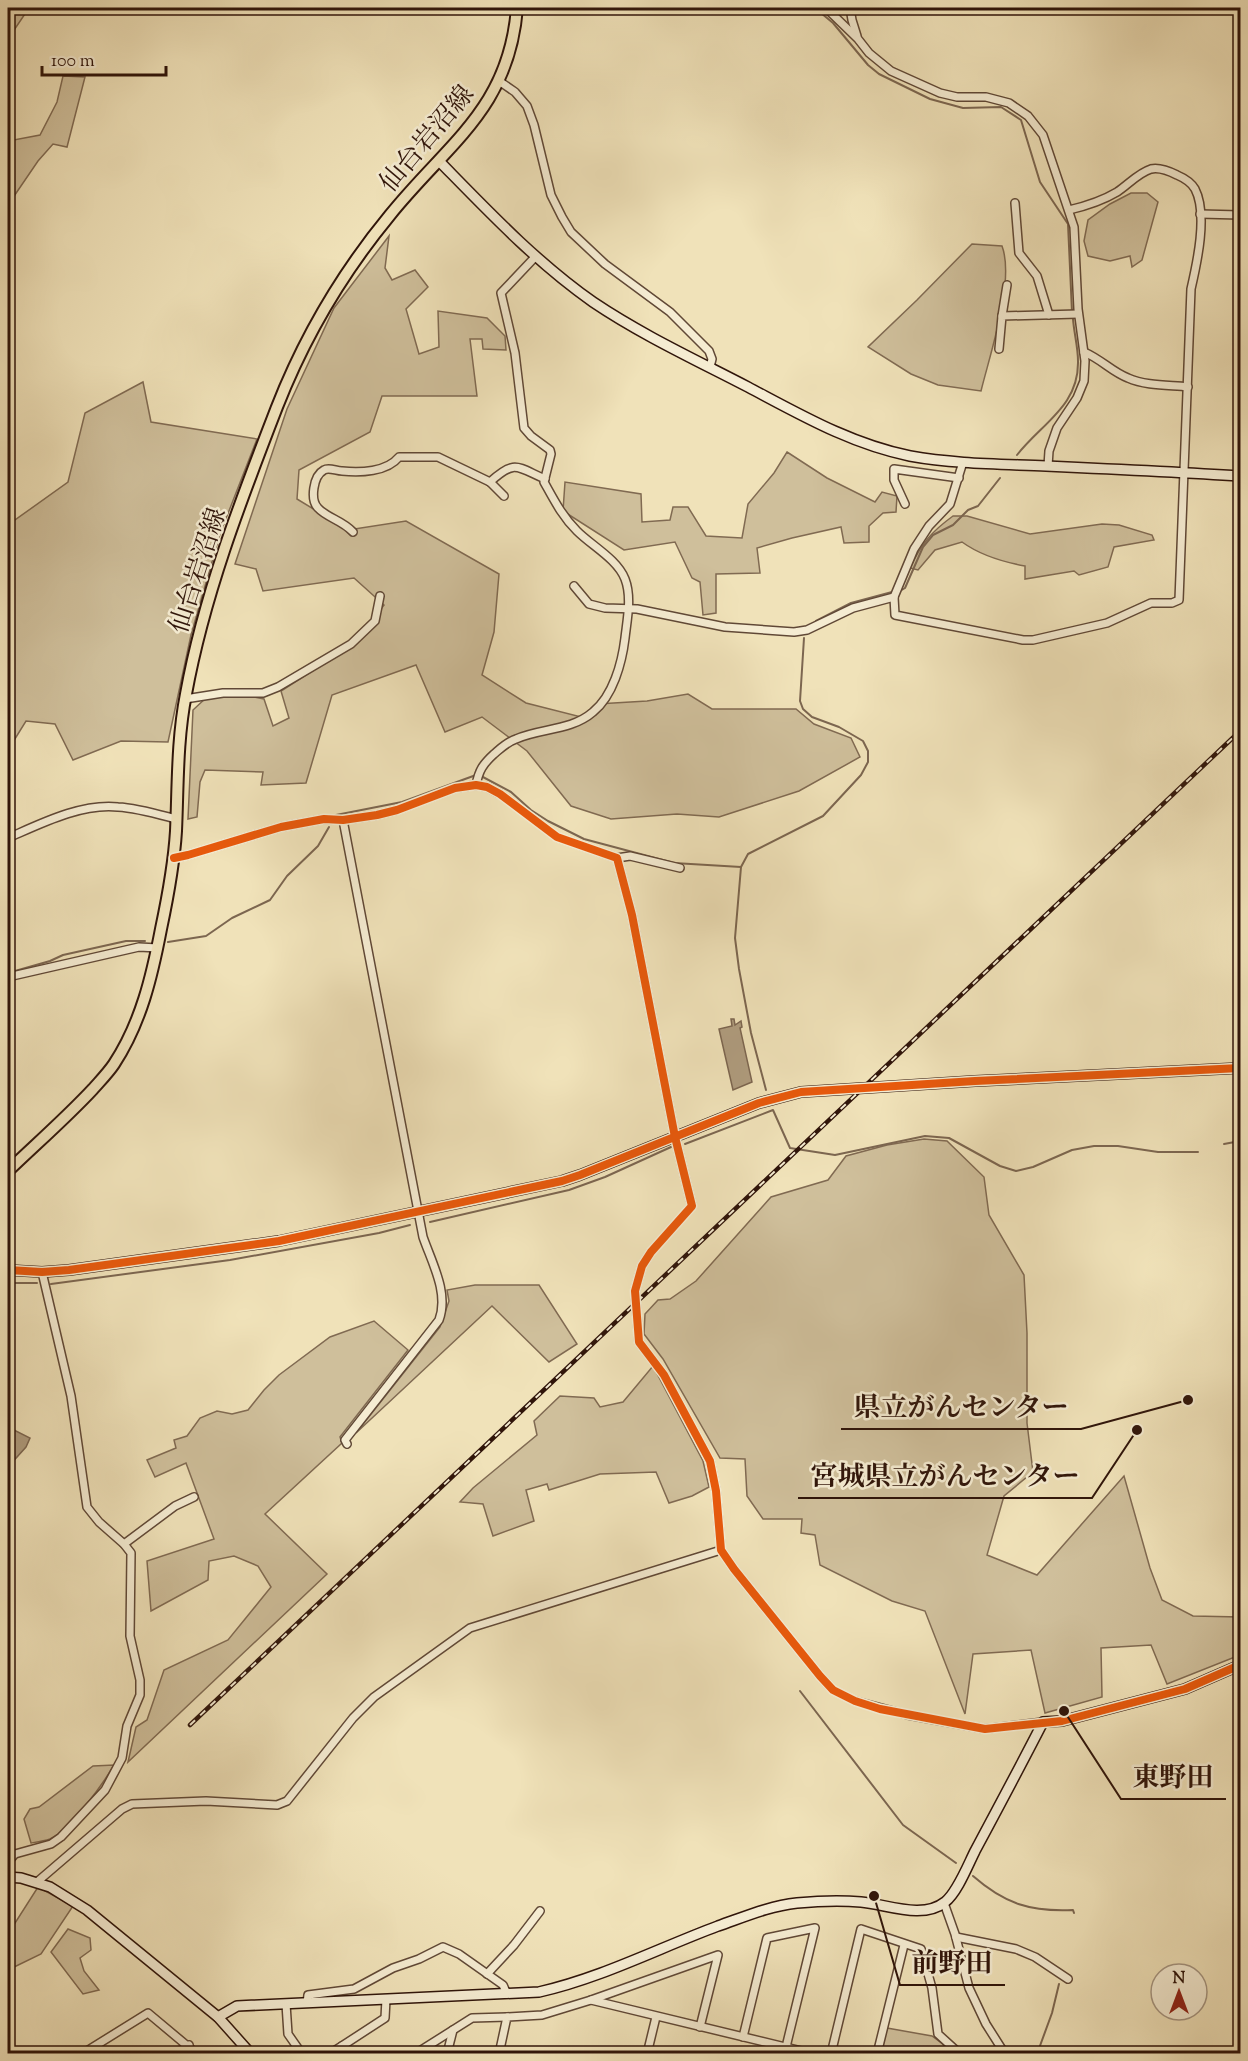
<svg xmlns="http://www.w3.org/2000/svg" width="1248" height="2061" font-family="'Sorts Mill Goudy','Noto Serif JP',serif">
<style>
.green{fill:#cfbf9b;stroke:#806a52;stroke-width:1.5}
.water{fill:#af9c7e;stroke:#7c6650;stroke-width:1.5}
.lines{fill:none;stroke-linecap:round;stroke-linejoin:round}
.stream{stroke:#7c6650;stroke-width:2}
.street-casing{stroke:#604836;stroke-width:10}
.secondary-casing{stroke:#30150a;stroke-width:12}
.primary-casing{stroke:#30150a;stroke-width:14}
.street{stroke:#f5ecd2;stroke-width:7}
.secondary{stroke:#f5ecd2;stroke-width:9}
.primary{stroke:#f0e2b9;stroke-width:10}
.rail-casing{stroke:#30150a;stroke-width:4.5}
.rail{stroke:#f5ecd2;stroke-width:2;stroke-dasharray:7;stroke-linecap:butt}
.cycleway-casing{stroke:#f5ecd2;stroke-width:11}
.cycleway{stroke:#e8590c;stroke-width:8}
.labels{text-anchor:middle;stroke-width:5;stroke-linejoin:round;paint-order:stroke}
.street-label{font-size:26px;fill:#30150a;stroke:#f5ecd2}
.leader{fill:none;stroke:#30150a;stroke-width:2}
.callout-dot{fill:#30150a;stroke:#f5ecd2;stroke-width:2}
.callout-label{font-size:27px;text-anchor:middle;font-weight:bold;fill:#30150a;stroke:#f5ecd2;stroke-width:5;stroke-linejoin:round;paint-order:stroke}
</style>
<rect width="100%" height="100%" fill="#f0e2b9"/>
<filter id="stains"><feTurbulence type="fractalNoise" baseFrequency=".00333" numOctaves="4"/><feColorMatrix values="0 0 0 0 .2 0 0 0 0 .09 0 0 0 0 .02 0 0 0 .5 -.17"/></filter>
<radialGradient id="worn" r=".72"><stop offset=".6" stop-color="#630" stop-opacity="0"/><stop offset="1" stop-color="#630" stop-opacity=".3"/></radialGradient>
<g class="green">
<path d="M8,8H29L8,39Z"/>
<path d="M63,76L85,77L67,147L53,144L38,161L8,205V141L40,135L57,102Z"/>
<path d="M1131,193H1147L1158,202L1142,260L1132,267L1130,256L1110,261L1088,256L1084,241L1088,220L1110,204Z"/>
<path d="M389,236L385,268L392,280L415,270L428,287L406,309L419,354L439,347L438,311L487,318L505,336L506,350L483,349L482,339H470L477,396H382L370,432L299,470L297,499L348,530L406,521L499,574L494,632L482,675L526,703L581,717L597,704L647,701L688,694L712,709H796L814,724L851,738L860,757L799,791L719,817L677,814L611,819L571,806L527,751L482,717L445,732L416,665L332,695L306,783L261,785L263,772L205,770L200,782L197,817L188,819L193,710L207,697L238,694L264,699L273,726L289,718L281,691L353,645L384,605L354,578L263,591L256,569L235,564L287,409L334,308Z"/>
<path d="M972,244L1002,246C1015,281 990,354 981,391L938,385L911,374L868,347L917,300Z"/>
<path d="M143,382L151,422L257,439L220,534L191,635L168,742L121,741L73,760L55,724L26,721L8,750V525L68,482L85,413Z"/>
<path d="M787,452L827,478L875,502L882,492L897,496L896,512L883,513L869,526V542L844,543L841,527L792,538L757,548L760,573L716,574V613L703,615L700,582L692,578L675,542L624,550L563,511L565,482L641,494L642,522L670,520L673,507H688L706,536L742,538L748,504L774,473Z"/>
<path d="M953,516H967L1030,534L1102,524L1119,525L1152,535L1154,540L1114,547L1108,567L1079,575L1074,571L1025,579V566C1003,562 980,555 962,542L935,550L918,570L910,568C922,543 931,532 953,516Z"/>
<path d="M924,1139L947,1141L984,1177L989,1215L1024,1275L1027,1333V1423L1033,1472L1004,1496L987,1555L1037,1575L1124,1476L1150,1568L1162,1600L1193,1616L1240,1617V1655L1167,1684L1151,1645L1101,1648L1102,1697L1045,1713L1031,1650L973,1654L965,1714L925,1611L892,1601L820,1565L815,1535L801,1533L802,1519H763L747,1496L745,1459L720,1458L663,1359L644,1334L645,1314L658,1300L670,1299L696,1281L771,1197L828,1180L846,1156L887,1145Z"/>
<path d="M475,1285H539L577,1344L549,1362L492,1306L356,1433L440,1327L449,1301L447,1290Z"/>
<path d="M374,1321L408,1350L340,1437L342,1443L265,1514L327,1574L128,1762L136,1727L147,1720L164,1670L228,1640L271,1587L258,1566L234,1556L209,1561L208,1580L151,1611L147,1561L214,1539L186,1463L155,1477L147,1460L176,1448L174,1440L187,1436L200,1418L217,1411L232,1414L248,1410L264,1390L279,1375L330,1337Z"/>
<path d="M653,1366L703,1461L709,1487L692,1496L669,1503L656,1472L600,1474L549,1490L547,1484L526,1490L534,1521L493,1536L483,1504L460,1502L473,1488L537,1435L534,1421L560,1396L594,1398L600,1407L623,1402Z"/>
<path d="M114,1765C103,1784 70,1830 50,1839C44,1841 37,1842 31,1843L24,1819L30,1809L39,1807L93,1766Z"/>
<path d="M38,1887L73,1906L41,1954L8,1970V1934Z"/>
<path d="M68,1929L90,1938L91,1950L80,1958L84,1971L99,1990L83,1994L51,1952Z"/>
<path d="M887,2028L932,2036L955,2053L881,2054Z"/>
</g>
<g class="water">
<path d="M731,1019H734L735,1025L741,1021L742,1027L740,1028L752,1082L733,1090L719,1029L732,1026Z"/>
<path d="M8,1427L30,1438L26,1447L8,1467Z"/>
</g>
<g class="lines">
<g class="stream">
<path d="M815,8L833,23L868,65L879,74L930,99L963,108L1001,107L1021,120L1040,182L1068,224L1072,312"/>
<path d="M1017,455C1042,423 1079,406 1078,361C1078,347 1074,333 1073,319"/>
<path d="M900,591L905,588L923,547L933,535L953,525L968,510L978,506L1000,478"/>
<path d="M816,621L851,603L892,592"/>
<path d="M481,776L511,792L531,810L548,821L584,839L674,863L741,867"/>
<path d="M336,815L402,802L476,775"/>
<path d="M168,942L206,936L232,918L270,900L287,876L318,846L329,827"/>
<path d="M8,973L50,961L63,955L126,941H145"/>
<path d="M766,1090L751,1033L739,969L735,938L741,867L748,854L823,816L861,775L868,762V751L863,741L839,727L812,717L803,709L800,701L804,638"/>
<path d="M685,1144L773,1110L790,1148L835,1155L925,1136L949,1138L1000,1166L1016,1171L1033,1167L1072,1150L1094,1146H1118L1158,1152H1198"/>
<path d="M1224,1144L1240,1141"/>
<path d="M430,1222L569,1190L605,1177L671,1147"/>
<path d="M8,1283H37"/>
<path d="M51,1284L230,1260L379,1233L410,1225"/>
<path d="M800,1691L903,1825L956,1863"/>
<path d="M973,1876C1005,1904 1031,1912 1073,1910L1074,1913"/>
<path d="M1037,2054L1052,2013L1059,1984"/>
</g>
<defs>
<g id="street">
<path d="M826,8L858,39L869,53L891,71L940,93L957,97H986L1009,103L1028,116L1043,135L1074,227L1078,309L1085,361L1084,381L1077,398L1057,428L1049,451L1048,466"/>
<path d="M850,8L852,20L857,36"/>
<path d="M499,81L515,92L527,106L534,125L551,195L562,217L571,232L605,264L670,312L709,351L712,359L710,367"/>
<path d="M1015,203L1019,253L1037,276L1049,315"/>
<path d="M1200,214L1240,215"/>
<path d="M1002,316L1007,285"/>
<path d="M999,349L1002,316L1078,314"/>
<path d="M1084,352C1101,359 1112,372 1128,378C1146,386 1169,385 1188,387"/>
<path d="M963,462L950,504L929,526L914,549L894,597L895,615L1023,640H1033L1107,623L1151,603H1172L1179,600L1191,289C1197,263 1208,214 1195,189C1191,182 1184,178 1177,175C1169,171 1160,167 1151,169C1138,173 1128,185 1117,192C1102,201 1086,206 1069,210"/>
<path d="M490,482L504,496"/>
<path d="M905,504L894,480V469L959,478"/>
<path d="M353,532C342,520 327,518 318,508C310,500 313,476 324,470C329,467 336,471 342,471C360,473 387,472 399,457H438L490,482C515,459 517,467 545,479"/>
<path d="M574,586L589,604L605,608L637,609L725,627L794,632L807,630L853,608L894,597"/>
<path d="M185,699L223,693H263L278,687L351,644L375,621L380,596"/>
<path d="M476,785C479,770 483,764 494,754C501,748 507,742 516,739C541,728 571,731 593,712C613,696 622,663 625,638C627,620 632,597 625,579C617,559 592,546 577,531C562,516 554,500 544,482L551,454L550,450L531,436L524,428L515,353L501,293L536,256"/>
<path d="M343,820L423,1237C432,1263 449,1293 439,1320L345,1440L347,1444"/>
<path d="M8,838C40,824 81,803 118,807C137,808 157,814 176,819"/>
<path d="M174,858L188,855L281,827L324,819L343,820L377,815L397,810L455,788L476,785L487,787L500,794L557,837L617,858L632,915L675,1137L692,1206L651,1252L642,1266L635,1291L639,1342L664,1375L710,1461L716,1491L721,1550L734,1569L820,1676L833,1690L855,1701L908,1715L985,1729L1043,1722"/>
<path d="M617,858L630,856L680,868"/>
<path d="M8,977L139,947L158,948"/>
<path d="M124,1544L175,1506L194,1497"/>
<path d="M8,1862L15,1854L51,1844L61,1837L105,1790L122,1758L127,1726L140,1695V1680L130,1636L131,1553L124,1544L99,1522L87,1507L71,1396L42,1272"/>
<path d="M37,1882L122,1809L132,1804L206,1801L277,1805L287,1801L353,1718L374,1697L470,1628L721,1550"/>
<path d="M944,1903L955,1934L969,1988L986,2024L1005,2054"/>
<path d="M956,1937L1016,1949L1035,1957L1068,1979"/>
<path d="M487,1974L514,1945L540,1911"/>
<path d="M591,2000L718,1955L700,2027"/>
<path d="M307,2003L308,1995L354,1989L393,1968L419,1959L443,1947L459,1954L503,1985L507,1994"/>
<path d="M286,2004L288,2034L302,2054"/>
<path d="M743,2037L767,1938L815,1928L786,2047"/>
<path d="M342,2046L385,2018L386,1999"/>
<path d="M82,2054L148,2013L197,2054"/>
<path d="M175,2054L189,2045"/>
<path d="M329,2054L342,2046L347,2054"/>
<path d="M415,2054L472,2018L507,2017"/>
<path d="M447,2054L453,2030"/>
<path d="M499,2054L507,2017L542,2015L591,2000L814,2054"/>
<path d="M647,2054L656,2017"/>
<path d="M831,2054L861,1929L921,1949L932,1988L938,2034L960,2054"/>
<path d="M877,2054L904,1945"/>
</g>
<g id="secondary">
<path d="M439,161C488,211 536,262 593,302C642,335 696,360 748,387C801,415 851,444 910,456C954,464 1001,464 1046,466C1111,469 1176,472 1240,476"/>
<path d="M8,1270L42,1272L69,1270L279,1241L562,1181L580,1175L759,1103L801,1092L975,1081L1240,1068"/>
<path d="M8,1877L21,1878L50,1887L87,1910L218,2017L251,2054"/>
<path d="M218,2017L237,2006L539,1992C601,1978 659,1948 718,1926C744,1917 769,1906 797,1903C818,1901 839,1900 861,1902C886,1904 923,1920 945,1902C957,1893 968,1865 975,1851C998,1808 1021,1765 1043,1722L1062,1721L1185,1689L1240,1665"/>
</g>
<path id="primary" d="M8,1171C36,1144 66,1118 93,1089C100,1081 108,1073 114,1064C141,1023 152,976 161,929C168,896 174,864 176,831C178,786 177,739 186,694C204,595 241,500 277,407C304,338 343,272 390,215C448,143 509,109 517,8"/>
</defs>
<use href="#street" class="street-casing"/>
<use href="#secondary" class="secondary-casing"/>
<use href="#primary" class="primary-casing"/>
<use href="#street" class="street"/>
<use href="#secondary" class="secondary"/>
<use href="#primary" class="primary"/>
<defs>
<path id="rail" d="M190,1725L1240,731"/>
</defs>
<use href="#rail" class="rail-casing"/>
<use href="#rail" class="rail"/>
<defs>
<g id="cycleway">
<path d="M174,858L188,855L281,827L324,819L343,820L377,815L397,810L455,788L476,785L487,787L500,794L557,837L617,858L632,915L675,1137L692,1206L651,1252L642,1266L635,1291L639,1342L664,1375L710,1461L716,1491L721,1550L734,1569L820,1676L833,1690L855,1701L880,1709L985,1729L1062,1721L1185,1689L1240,1665"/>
<path d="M8,1270L42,1272L69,1270L279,1241L562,1181L580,1175L759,1103L801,1092L975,1081L1240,1068"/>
</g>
</defs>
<use href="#cycleway" class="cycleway-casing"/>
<use href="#cycleway" class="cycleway"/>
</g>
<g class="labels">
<g class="street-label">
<text transform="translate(426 138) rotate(-50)" y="9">仙台岩沼線</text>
<text transform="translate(197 570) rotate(-72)" y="9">仙台岩沼線</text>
</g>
</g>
<path class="leader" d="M1188 1400L1081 1429H841M1137 1430L1092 1498H798M1064 1711L1121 1799H1226M874 1896L900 1985H1005"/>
<g class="callout-dot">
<circle cx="1188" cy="1400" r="6"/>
<circle cx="1137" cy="1430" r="6"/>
<circle cx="1064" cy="1711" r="6"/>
<circle cx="874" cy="1896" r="6"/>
</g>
<g class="callout-label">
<text x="961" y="1416">県立がんセンター</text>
<text x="945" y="1485">宮城県立がんセンター</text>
<text x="1173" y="1786">東野田</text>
<text x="952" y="1972">前野田</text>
</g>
<rect width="1248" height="2061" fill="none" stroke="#f0e2b9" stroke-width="30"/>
<rect x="9" y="9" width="1230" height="2043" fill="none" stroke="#30150a" stroke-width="3"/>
<rect x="15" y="15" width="1218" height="2031" fill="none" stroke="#30150a" stroke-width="1.5"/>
<g transform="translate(1179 1992)"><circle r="28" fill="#f5ecd2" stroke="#a69682" stroke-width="1.5"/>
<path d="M0-4.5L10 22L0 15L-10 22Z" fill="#8f2418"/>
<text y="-9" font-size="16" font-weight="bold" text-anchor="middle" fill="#30150a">N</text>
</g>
<path d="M42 66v9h124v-9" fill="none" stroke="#30150a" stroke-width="3"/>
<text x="51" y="66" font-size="18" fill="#30150a" stroke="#f5ecd2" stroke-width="4.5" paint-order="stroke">100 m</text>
<rect width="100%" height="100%" filter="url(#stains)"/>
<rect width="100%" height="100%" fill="url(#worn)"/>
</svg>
